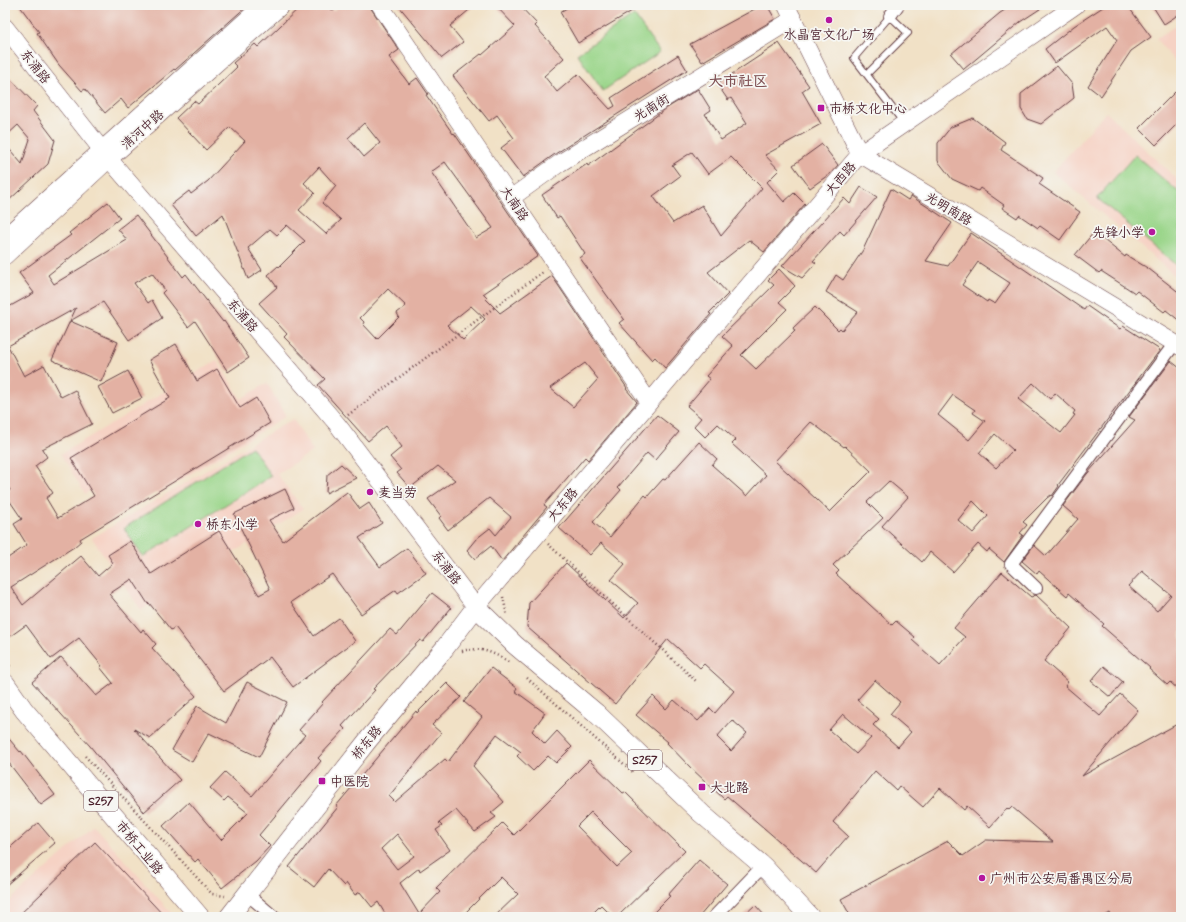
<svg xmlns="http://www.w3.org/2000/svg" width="1186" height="922" font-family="Mynerve,'LXGW WenKai TC',sans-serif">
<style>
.built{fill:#f6d2c4}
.green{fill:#9bd68b;stroke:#727a5b}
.building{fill:#e3b1a3;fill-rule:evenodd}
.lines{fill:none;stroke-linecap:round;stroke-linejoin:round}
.lane-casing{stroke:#633c42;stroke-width:8}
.street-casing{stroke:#633c42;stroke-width:14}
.secondary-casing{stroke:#633c42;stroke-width:18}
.primary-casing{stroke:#633c42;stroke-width:20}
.path{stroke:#633c42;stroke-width:2.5;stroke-dasharray:1 3;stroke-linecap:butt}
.lane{stroke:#fff;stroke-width:6}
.street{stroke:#fff;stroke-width:12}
.secondary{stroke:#fff;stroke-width:17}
.primary{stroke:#fff;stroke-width:19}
.poi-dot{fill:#b5179e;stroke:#f6f6f2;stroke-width:1.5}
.labels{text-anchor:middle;stroke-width:3.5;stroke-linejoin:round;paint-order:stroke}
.shield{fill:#f6f6f2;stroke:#7e6067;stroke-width:1}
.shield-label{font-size:12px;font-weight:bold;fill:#4a1f2b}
.poi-label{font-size:13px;fill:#4a1f2b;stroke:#f6f6f2;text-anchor:start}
.street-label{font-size:13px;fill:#4a1f2b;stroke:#f6f6f2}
.quarter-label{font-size:15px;font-weight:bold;fill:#805255;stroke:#f6f6f2}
</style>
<rect width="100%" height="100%" fill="#f6f6f2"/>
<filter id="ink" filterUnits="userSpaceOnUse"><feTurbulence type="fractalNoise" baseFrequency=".025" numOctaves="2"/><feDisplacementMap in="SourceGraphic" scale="8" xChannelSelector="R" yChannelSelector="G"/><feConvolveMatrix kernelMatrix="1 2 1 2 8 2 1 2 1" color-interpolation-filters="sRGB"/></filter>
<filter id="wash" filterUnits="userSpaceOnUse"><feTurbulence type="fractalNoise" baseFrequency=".012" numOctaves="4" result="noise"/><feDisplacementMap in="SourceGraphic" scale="16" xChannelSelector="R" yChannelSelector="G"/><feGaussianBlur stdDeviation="0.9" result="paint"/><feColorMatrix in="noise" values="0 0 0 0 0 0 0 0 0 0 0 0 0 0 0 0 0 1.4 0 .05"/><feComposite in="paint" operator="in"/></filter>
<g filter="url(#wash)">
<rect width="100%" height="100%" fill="#f1e1c6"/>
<g class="built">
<path d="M1181,22V69L1156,39Z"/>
<path d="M1106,112L1181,183V281L1053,172Z"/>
<path d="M217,360L241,399L267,383L286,416L157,494L137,462L85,494L61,454Z"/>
<path d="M293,419L313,451L277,474L303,509L141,610L92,538Z"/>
<path d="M94,826L175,917H5V905Z"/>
</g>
<g class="green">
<path d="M634,15L660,52L603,91L577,54Z"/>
<path d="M1135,155L1181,194V261L1177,266L1097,198Z"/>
<path d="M252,447L271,476L143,557L124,528Z"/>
</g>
<g id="blocks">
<g class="building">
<path d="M19,5H248L175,70L174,69L128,108L121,99L105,113L85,89L82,91L59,65L37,33L39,32Z"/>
<path d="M302,5H327L333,11L340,5H369L370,7L399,50L389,57L409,84L417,78L428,94L426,95L453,134L454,133L538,256L483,294L487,298L486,299L500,313L552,276L627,388L626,389L637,402L588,460L585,457L544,505L547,507L502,561L491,546L475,559L467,550L476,539L490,528L496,535L511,517L489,498L448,530L439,518L441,516L428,499L455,480L438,466L410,488L397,473L401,470L390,457L402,447L386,426L368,441L318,385L325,379L284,337L287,334L259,303L277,287L268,275L278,266L279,267L305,241L287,225L277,235L270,229L248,248L262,270L248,279L223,214L196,236L171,205L189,191L191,194L208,181L245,141L230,127L206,150L176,118L194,101L198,104L237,67L233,63L255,44L258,47ZM364,123L380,143L364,157L348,138ZM445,162L493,228L476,238L431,172ZM319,167L336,186L322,203L341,220L326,234L299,210L315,193L304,183ZM388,289L406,306L397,313L399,317L377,339L363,324L364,322L360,318ZM471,306L485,319L463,340L447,325ZM585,363L598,379L573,407L550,388Z"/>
<path d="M398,5H475L450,26L463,42L442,58Z"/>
<path d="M495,5H519L537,24L535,26L564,58L544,76L557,92L578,74L610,109L615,106L611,98L678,55L687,70L555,154L523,177L501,148L514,138L497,115L489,121L453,76L481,54L482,55L515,26Z"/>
<path d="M572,5H642L578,43L560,12Z"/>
<path d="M762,5H767L775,19L702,62L690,44Z"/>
<path d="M1013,5H1046L1020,22L964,69L951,54L1000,13Z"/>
<path d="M1106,5H1127L1151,37L1131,51L1101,96L1088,86L1117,40L1107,26L1055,63L1045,49L1074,26Z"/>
<path d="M1152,5H1181V13L1164,24Z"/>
<path d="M779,43L809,86L802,91L821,124L765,155L779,170L767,182L784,202L794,193L805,204L764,252L749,240L708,272L728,294L709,313L711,314L665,368L655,357L652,360L619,323L624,319L580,258L585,254L560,216L557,218L542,195L587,164L588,166L667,108L698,89L711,110L705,114L721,140L747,123L731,98L728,100L717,84ZM692,152L708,174L731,157L762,188L721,236L702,205L673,223L653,196L680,176L672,165Z"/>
<path d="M1057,66L1072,84L1074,98L1041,124L1027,119L1021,109V94Z"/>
<path d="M5,73L37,106L33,111L55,140L48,164L5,204V144L22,164L30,139L18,125L5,137Z"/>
<path d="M1181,86V120L1156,145L1139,128Z"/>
<path d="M973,118L1005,142L1001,150L1043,178L1039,184L1080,212L1060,240L1040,226L1038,228L1019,215L1017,218L1002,208L1004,205L980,188L978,191L952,179L938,161V143L951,127Z"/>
<path d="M822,144L838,165L831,173L810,188L793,165Z"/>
<path d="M861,187L877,197L844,235L840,231L813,261L816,263L802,278L782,266L844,198L850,204Z"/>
<path d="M891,189L908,200L911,196L952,223L926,261L948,266L971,233L1084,310L1087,306L1120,329L1123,326L1160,350L1058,485L1059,486L1052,496L1051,495L1047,498L1023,522L1027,525L1020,533L1023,535L1004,562L989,549L987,552L978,544L953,572L930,552L922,562L882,526L908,497L889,481L867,502L883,518L833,565L839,571L836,574L892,625L896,621L915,637L912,640L940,665L965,637L954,628L1002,572L1031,597L1036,595L1071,628L1044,661L1068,682L1065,686L1100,716L1120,694L1138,710L1082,776L1181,722V917H1112L1110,913L1103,917H851L841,899L948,841L963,856L986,840L1053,842L1012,807L1009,810L1007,808L990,827L967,806L964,810L940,788L923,807L899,786L896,790L875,771L833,822L848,836L816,873L727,796L724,799L690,767L667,743L668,742L636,715L653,696L666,709L674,700L698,721L710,708L715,713L734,691L704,664L700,668L668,639L615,704L527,627L529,603L566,563L624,618L638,603L611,580L625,564L601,543L590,555L559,528L657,415L679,432L655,460L647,453L618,487L621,490L593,522L610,537L645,495L647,497L663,479L665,480L699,442L717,459L712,465L747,496L766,475L732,444L736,440L718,424L705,437L694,426L701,418L687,406L710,379L706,376L733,346L722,336L774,285L768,280L779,269L795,286L779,302L787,309L741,355L756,369L795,331L793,328L815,307L838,330L840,328L842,330L858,312L826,292L836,275L843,280L863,250ZM978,262L1010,283L995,304L988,300L987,302L962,285ZM1033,383L1050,399L1055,393L1075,411L1073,414L1075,415L1061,433L1018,399ZM953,395L975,410L973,413L985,421L969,440L938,415ZM811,422L844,447L845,446L871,471L830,512L775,461ZM995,434L1013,450L996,468L979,453ZM973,501L988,516L973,533L958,520ZM875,680L900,702L890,714L911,732L898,747L873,725L879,719L857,700ZM843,714L871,738L856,754L829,730ZM732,720L747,733L731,751L717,737Z"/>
<path d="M108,202L120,218L48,275L54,284L127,240L118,229L136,215L183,277L186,274L223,322L224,321L249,358L228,372L195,321L188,327L162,293L165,290L152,273L134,283L148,303L152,300L162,318L129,340L103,302L70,321L118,342L101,382L52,360L76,308L8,346L24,376L44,365L61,397L75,390L92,424L42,449L47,457L35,466L53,493L46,498L58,518L94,496L71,458L170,398L149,360L176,344L197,381L217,369L240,408L256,398L270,423L80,539L81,541L74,547L11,587L23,605L81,556L98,576L113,563L108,555L130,541L151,574L219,531L259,595L270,589L234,514L285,489L294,508L269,520L283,541L347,492L360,509L369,503L382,523L359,538L380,567L407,548L426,573L398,593L396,590L361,614L332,574L291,602L314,636L339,618L355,641L293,687L270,657L224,691L175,627L171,630L149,603L148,604L132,579L109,594L141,632L143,629L156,644L152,648L196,696L150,738L134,729L180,780L144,812L90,746L32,682L61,657L96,696L113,683L100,667L102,666L79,638L51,659L26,625L5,640V560L27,545L14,524L22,519L5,494L10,490L5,482V309L34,293L19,273L71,235L69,233Z"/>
<path d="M1094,232L1125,257L1126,255L1149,269L1181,294V322L1166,310L1164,312L1137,291L1135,293L1101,271L1099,273L1075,255Z"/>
<path d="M1171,361L1181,369V692L1170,682L1167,685L1149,669L1150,668L1102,626L1104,624L1069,593L1067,596L1039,571L1037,574L1022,561L1034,545L1046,556L1078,519L1063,506L1087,474L1135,420L1129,417ZM1142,571L1171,595L1157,611L1128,586Z"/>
<path d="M128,371L142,398L112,413L98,387Z"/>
<path d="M341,464L356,478L326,493L327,475Z"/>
<path d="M432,593L451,608L423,642L420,640L373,689L375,690L342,726L345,729L318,758L321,761L259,835L270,846L256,861L222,888L198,859L195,862L163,826L189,802L221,840L248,813L228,797L224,801L210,788L225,772L252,796L305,735L299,730L323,703L322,702L390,629L397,635Z"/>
<path d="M1104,666L1123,682L1110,697L1091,681Z"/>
<path d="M491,668L517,688L515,691L545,713L532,731L545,744L557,731L572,747L556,763L548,756L533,771L517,756L521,752L497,734L473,766L504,802L491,813L496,817L475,832L456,810L439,823L442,826L436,830L450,850L420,871L419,868L400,883L419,914L440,892L436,888L502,823L514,835L589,760L623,793L625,792L685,851L657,878L617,917H613L601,905L589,917H494L518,894L501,877L461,917H387L378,902L372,907L360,892L355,895L346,883L344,886L328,869L314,887L289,867L338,807L336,806L416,711L417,713L447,683L461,697L432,725L441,733L389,796L395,802L445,759L448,762L482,717L464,702ZM591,812L632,853L617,867L577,826ZM397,834L414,856L397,869L381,849Z"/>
<path d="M247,682L287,702L259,757L209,733L192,762L172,750L197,706L226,723Z"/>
<path d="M5,734L20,752L21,751L55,795L41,805L5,758Z"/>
<path d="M38,823L55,843L5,886V852Z"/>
<path d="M95,842L165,917H17Z"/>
<path d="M699,860L727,884L699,917H649L670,896L668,895Z"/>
<path d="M755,905L766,917H742Z"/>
</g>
</g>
</g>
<g filter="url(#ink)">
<use href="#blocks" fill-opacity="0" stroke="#633c42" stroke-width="1"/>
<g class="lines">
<defs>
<path id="lane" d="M867,74L908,33L890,16L854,58L903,122"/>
<g id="street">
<path d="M890,16L898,5"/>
<path d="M1036,588L1011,564L1175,343"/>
<path d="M247,894L274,917"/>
<path d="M714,917L763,866"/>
</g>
<g id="secondary">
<path d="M380,5L649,402"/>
<path d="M786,5L860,154L1181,347"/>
<path d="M5,27L109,159L337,424L476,607L860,154L1076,5"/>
<path d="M511,198L560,163L793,19"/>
<path d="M5,237L263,5"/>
<path d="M5,256L109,159L282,5"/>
</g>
<g id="primary">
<path d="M5,683L24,710L200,917"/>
<path d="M229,917L368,740L444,649L476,607L515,645L596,713L702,814L763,866L810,917"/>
</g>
</defs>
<use href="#lane" class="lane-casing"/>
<use href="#street" class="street-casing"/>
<use href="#secondary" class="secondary-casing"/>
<use href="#primary" class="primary-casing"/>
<g class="path">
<path d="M348,415L544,271"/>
<path d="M548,544L696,681"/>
<path d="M503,597L507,615"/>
<path d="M462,651C480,646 495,653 510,663"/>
<path d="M5,659L11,668"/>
<path d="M527,678L634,773"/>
<path d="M85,756L212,894L225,896"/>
</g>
<use href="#lane" class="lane"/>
<use href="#street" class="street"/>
<use href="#secondary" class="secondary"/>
<use href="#primary" class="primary"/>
</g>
</g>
<g class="poi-dot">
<circle cx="829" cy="20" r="4"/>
<rect x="817" y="104" width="8" height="8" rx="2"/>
<circle cx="1152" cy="232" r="4"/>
<circle cx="370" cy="492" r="4"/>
<circle cx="198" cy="524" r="4"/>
<rect x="318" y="777" width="8" height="8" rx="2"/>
<rect x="698" y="783" width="8" height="8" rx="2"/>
<circle cx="982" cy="878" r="4"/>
</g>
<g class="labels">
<g class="shield">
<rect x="628" y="750" width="34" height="20" rx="3"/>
<rect x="84" y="791" width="34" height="20" rx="3"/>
</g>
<g class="shield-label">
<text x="645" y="764">S257</text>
<text x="101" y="805">S257</text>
</g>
<g class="poi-label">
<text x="829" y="39" text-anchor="middle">水晶宫文化广场</text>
<text x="829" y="113">市桥文化中心</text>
<text x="1144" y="237" text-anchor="end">先锋小学</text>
<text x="378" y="497">麦当劳</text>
<text x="206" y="529">桥东小学</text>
<text x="330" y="786">中医院</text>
<text x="710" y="792">大北路</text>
<text x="990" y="883">广州市公安局番禺区分局</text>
</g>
<g class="street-label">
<text transform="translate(36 66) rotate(52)" y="5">东涌路</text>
<text transform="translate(651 107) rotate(-32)" y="5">光南街</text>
<text transform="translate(142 129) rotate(-42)" y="5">清河中路</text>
<text transform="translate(840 178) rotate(-49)" y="5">大西路</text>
<text transform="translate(515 203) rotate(56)" y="5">大南路</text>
<text transform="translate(949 208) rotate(31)" y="5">光明南路</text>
<text transform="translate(243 315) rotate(49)" y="5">东涌路</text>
<text transform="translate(562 504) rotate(-50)" y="5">大东路</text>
<text transform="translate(447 567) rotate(53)" y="5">东涌路</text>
<text transform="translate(366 742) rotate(-51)" y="5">桥东路</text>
<text transform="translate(140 847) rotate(50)" y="5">市桥工业路</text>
</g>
<g class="quarter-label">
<text x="738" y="86">大市社区</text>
</g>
</g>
<rect width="1186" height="922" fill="none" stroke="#f6f6f2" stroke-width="20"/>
</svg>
